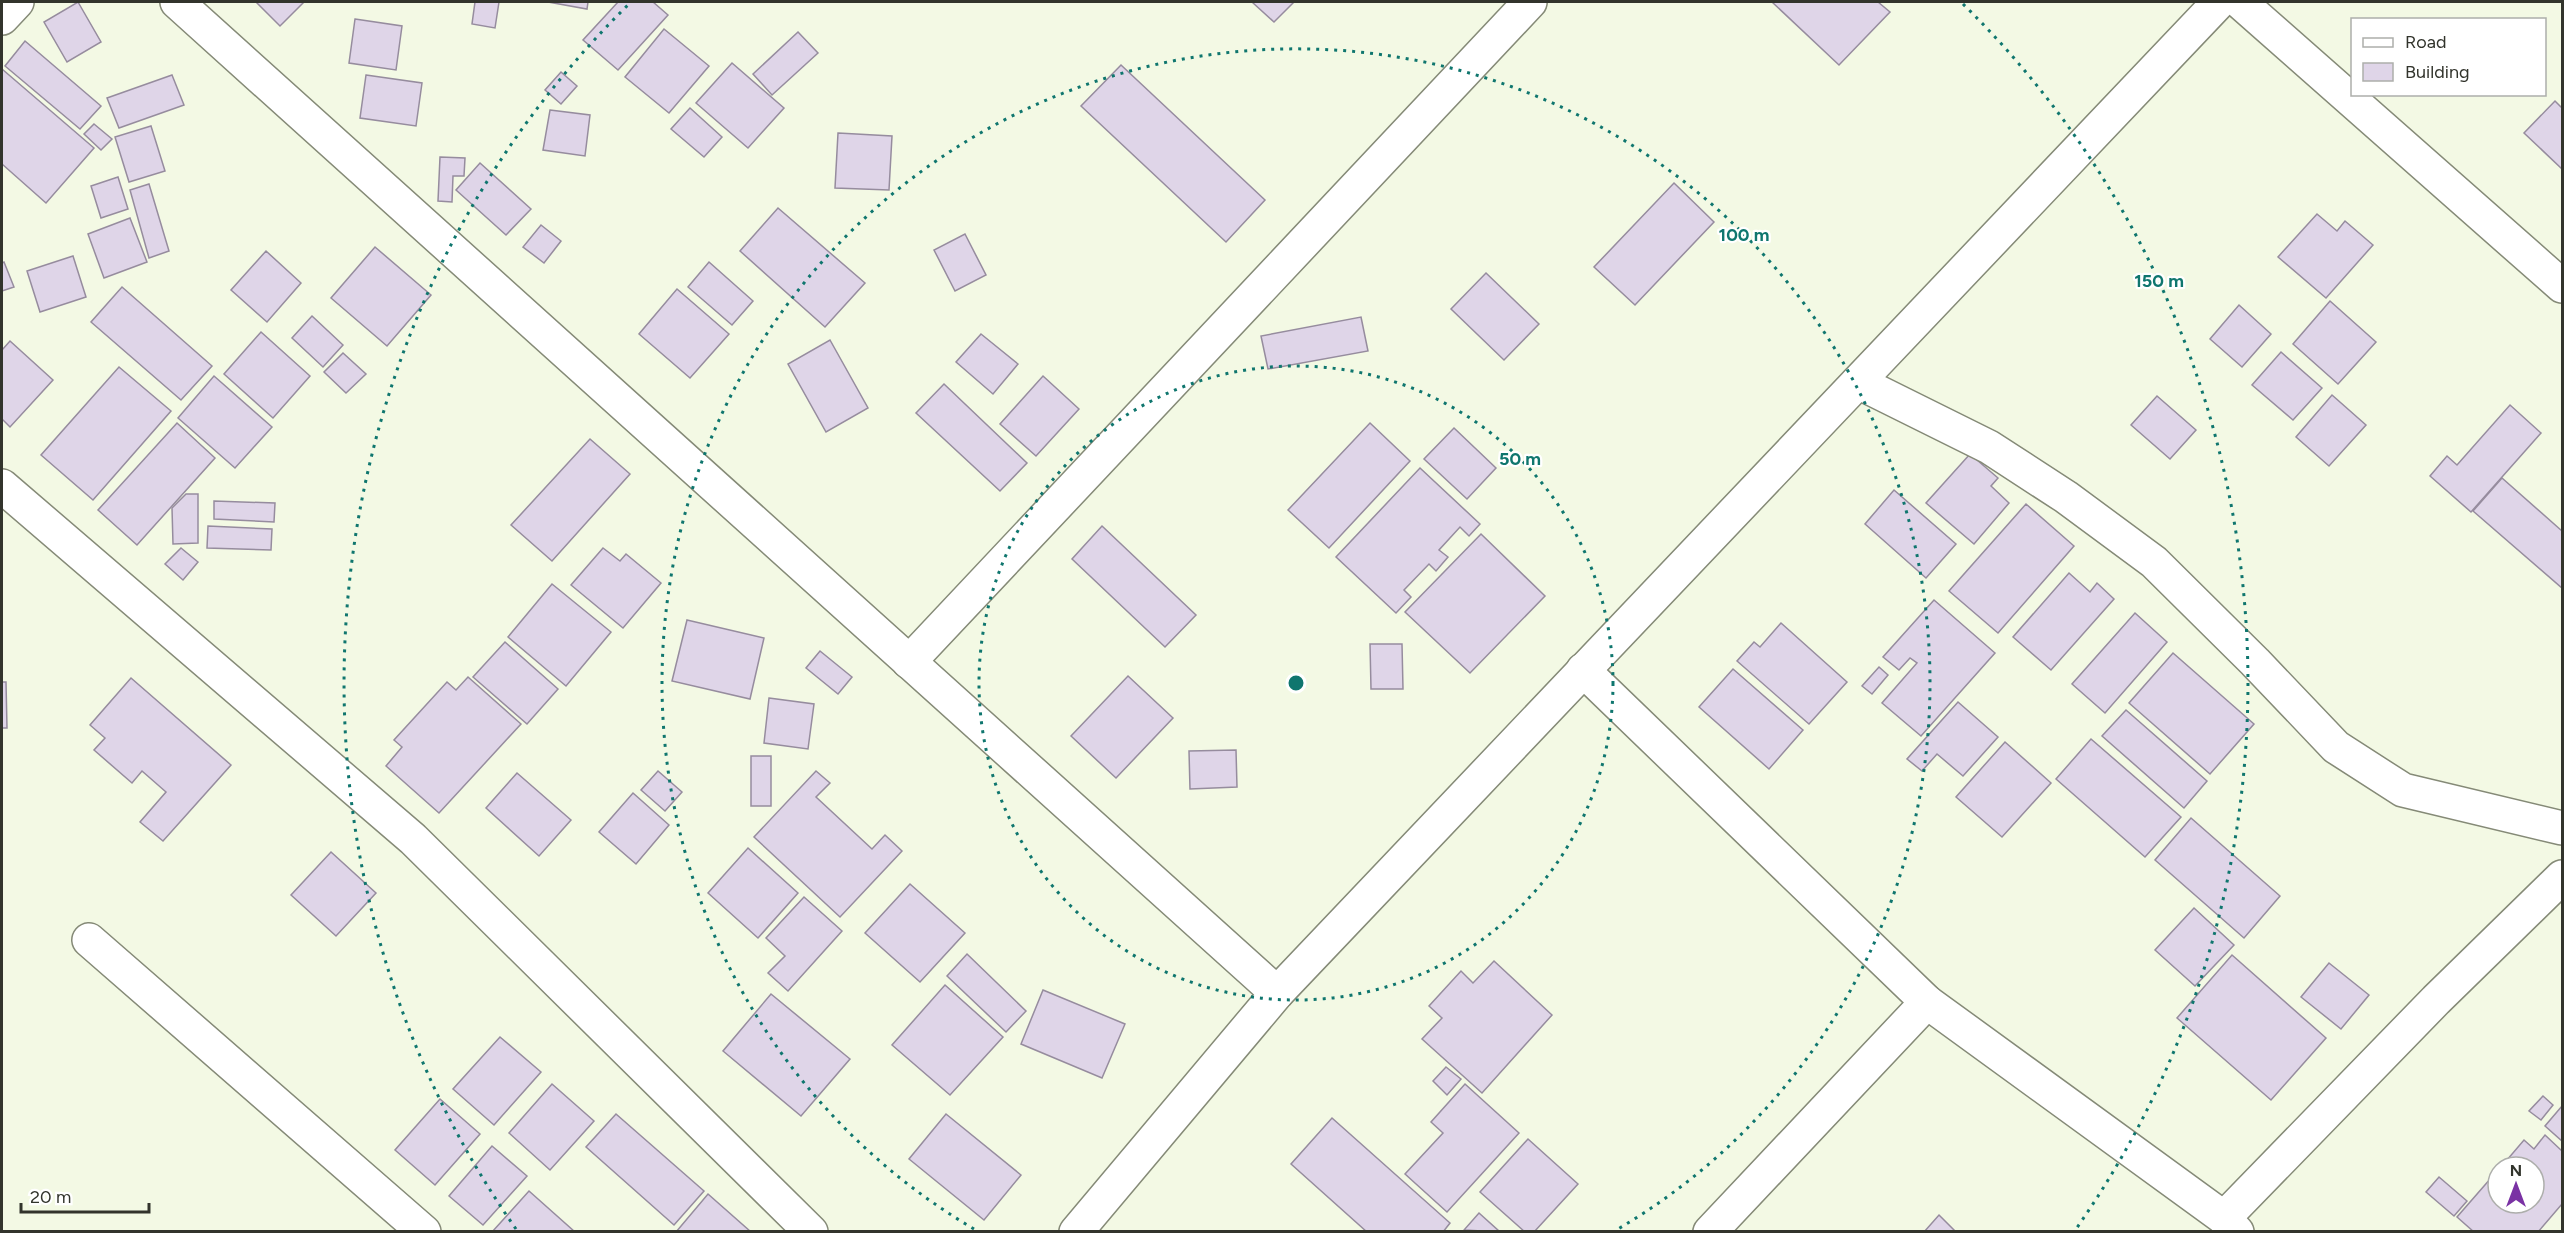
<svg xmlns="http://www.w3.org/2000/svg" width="2564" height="1233" font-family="Figtree,sans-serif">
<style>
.building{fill:#dfd5e8;stroke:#968c9e;stroke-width:1.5}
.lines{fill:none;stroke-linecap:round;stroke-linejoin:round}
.minor-casing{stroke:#858a77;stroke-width:36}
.minor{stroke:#fff;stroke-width:33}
.ring{fill:none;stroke:#0f766e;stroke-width:3;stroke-dasharray:3 6}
.centre{fill:#0f766e;stroke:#fff;stroke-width:3}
.ring-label{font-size:18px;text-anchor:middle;font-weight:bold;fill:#0f766e;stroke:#fff;stroke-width:4.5;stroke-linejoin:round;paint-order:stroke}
</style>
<rect width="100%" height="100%" fill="#f3f9e4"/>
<g class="building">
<path d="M78,2L101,42L67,62L44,22Z"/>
<path d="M256,2H304L280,26Z"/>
<path d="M475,2H499L495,28L472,24Z"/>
<path d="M548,2H588L587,9Z"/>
<path d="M618,2H653L668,15L618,70L583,40Z"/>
<path d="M1252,2H1294L1274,22Z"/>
<path d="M1772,2H1878L1890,12L1839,65Z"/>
<path d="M355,19L402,26L396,70L349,63Z"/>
<path d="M664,29L709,66L669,113L625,77Z"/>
<path d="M798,32L818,53L772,95L753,74Z"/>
<path d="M25,41L101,106L80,129L5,66Z"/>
<path d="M732,63L784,108L748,148L696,103Z"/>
<path d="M1121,65L1265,200L1226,242L1081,106Z"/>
<path d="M2,69L94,148L46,203L2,164Z"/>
<path d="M561,72L577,86L561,104L545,90Z"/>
<path d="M172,75L184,105L119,128L107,98Z"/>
<path d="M366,75L422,83L416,126L360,118Z"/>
<path d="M2555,101L2562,108V169L2524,133Z"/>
<path d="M690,108L722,137L704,157L671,129Z"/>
<path d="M550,110L590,115L585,156L543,150Z"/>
<path d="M94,124L112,139L101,150L84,134Z"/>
<path d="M151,126L165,171L129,182L115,137Z"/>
<path d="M838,133L892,136L889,190L835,188Z"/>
<path d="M440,157L465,158L464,176H453L452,202L438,201Z"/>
<path d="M480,163L531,209L506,235L456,190Z"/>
<path d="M118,177L128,209L101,218L91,186Z"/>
<path d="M1674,183L1714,222L1635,305L1594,267Z"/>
<path d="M149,184L169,251L149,258L130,190Z"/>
<path d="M778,208L865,283L825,327L740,251Z"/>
<path d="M2317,214L2337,231L2345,221L2373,245L2326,298L2278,257Z"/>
<path d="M130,218L147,262L104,278L88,234Z"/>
<path d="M541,225L561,241L544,263L523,247Z"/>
<path d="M965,234L986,275L955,291L934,250Z"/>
<path d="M375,247L431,295L387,346L331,298Z"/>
<path d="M266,251L301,283L267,322L231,290Z"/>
<path d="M73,256L86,297L40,312L27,271Z"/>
<path d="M4,262L14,287L2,291V263Z"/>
<path d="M709,262L753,301L732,325L688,287Z"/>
<path d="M1486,273L1539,324L1504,360L1451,309Z"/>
<path d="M122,287L212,366L181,400L91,322Z"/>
<path d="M677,289L729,334L690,378L639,334Z"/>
<path d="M2330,301L2376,342L2338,384L2293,344Z"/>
<path d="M2239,305L2271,334L2242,367L2210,339Z"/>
<path d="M312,316L343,345L323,367L292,338Z"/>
<path d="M1361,317L1368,351L1268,369L1261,336Z"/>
<path d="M261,332L310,376L273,418L224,374Z"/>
<path d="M981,334L1018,364L993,394L956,362Z"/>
<path d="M830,340L868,408L826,432L788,364Z"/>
<path d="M10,341L53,380L10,427L2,419V350Z"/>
<path d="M2281,352L2322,388L2293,420L2252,385Z"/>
<path d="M343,353L366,374L346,393L324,372Z"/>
<path d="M119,367L171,411L93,500L41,455Z"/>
<path d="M214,376L272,427L235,468L178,418Z"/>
<path d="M1043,376L1079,409L1036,456L1000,424Z"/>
<path d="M944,384L1027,463L1000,491L916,413Z"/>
<path d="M2332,395L2366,425L2329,466L2296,437Z"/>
<path d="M2157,396L2196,430L2170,459L2131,425Z"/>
<path d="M2510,405L2541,433L2471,512L2430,476L2447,456L2457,465Z"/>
<path d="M177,423L215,458L137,545L98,510Z"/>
<path d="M1370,423L1410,461L1329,548L1288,510Z"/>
<path d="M1454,428L1496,468L1467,499L1424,459Z"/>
<path d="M590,439L630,474L552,561L511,525Z"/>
<path d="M1970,454L1998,478L1991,486L2009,503L1974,544L1926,503Z"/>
<path d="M1420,468L1480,524L1469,536L1460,527L1439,550L1448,557L1436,571L1429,564L1404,590L1411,597L1396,613L1336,557Z"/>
<path d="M2502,478L2562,531V588L2473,511Z"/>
<path d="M1894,490L1956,544L1926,578L1865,524Z"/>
<path d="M186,494H198V543L173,544L172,508Z"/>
<path d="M214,501L275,503L274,522L214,519Z"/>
<path d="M2026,504L2074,546L1998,633L1949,591Z"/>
<path d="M208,526L272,529L271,550L207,548Z"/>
<path d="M1102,526L1196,615L1165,647L1072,559Z"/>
<path d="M1481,534L1545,596L1470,673L1405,612Z"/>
<path d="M181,548L198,562L183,580L165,564Z"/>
<path d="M603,548L620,561L626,554L661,583L623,628L571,585Z"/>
<path d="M2069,573L2090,592L2097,583L2114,599L2051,670L2013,637Z"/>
<path d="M552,584L611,632L566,686L508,637Z"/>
<path d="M1934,600L1995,653L1921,736L1882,703L1917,663L1910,658L1899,670L1883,657Z"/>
<path d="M2135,613L2167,642L2105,713L2072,684Z"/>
<path d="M687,620L764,638L750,699L672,681Z"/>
<path d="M1781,623L1847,682L1809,724L1737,661L1754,642L1760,647Z"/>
<path d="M505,642L558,689L527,724L473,677Z"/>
<path d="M1370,644H1402L1403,689H1371Z"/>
<path d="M820,651L852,677L838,694L806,668Z"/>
<path d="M2173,653L2254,724L2210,774L2129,703Z"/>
<path d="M1879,667L1888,675L1872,694L1862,686Z"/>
<path d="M1733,669L1803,730L1769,769L1699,707Z"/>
<path d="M1128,676L1173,718L1116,778L1071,736Z"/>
<path d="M468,677L521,724L439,813L386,766L402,747L394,740L447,682L456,690Z"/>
<path d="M131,678L231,765L163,841L140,822L166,792L142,771L132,783L94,750L105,738L90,725Z"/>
<path d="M2,682H6L7,728H2Z"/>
<path d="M769,698L814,704L808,749L764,743Z"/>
<path d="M1958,702L1998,737L1963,776L1937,754L1922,771L1907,759Z"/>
<path d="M2126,710L2207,781L2184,808L2102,736Z"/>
<path d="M2091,739L2181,817L2145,857L2056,779Z"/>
<path d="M2005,742L2051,783L2002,837L1956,797Z"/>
<path d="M1236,750L1237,787L1190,789L1189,751Z"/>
<rect x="751" y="756" width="20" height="50"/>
<path d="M658,771L682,792L665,811L641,790Z"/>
<path d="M816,771L830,783L816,797L872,849L885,835L902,851L840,917L754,837Z"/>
<path d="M517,773L571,820L539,856L486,808Z"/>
<path d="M633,793L669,825L636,864L599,832Z"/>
<path d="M2191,818L2280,896L2244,938L2155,860Z"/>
<path d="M748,848L798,893L758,938L708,893Z"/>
<path d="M331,852L376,893L336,936L291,895Z"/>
<path d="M910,884L965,933L920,982L865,933Z"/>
<path d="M804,897L842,931L788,991L768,973L785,956L766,938Z"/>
<path d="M2194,908L2234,945L2195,986L2155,950Z"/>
<path d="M967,954L1026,1011L1006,1032L947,976Z"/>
<path d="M2232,955L2326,1038L2271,1100L2177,1018Z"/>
<path d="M1494,961L1552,1015L1482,1093L1422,1039L1442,1018L1429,1006L1461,971L1473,983Z"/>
<path d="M2329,963L2369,995L2341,1029L2301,997Z"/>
<path d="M945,985L1003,1037L950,1095L892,1045Z"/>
<path d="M1043,990L1125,1024L1102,1078L1021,1044Z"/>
<path d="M771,994L850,1059L801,1116L723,1051Z"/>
<path d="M500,1037L541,1072L494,1125L453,1089Z"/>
<path d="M1446,1067L1461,1079L1447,1095L1433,1081Z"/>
<path d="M552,1084L594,1121L550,1170L509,1133Z"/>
<path d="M1465,1084L1519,1133L1447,1212L1405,1174L1443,1133L1431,1122Z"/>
<path d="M2543,1096L2553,1105L2541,1120L2529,1111Z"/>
<path d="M440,1099L480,1134L435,1185L395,1150Z"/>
<path d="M2562,1106V1141L2545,1126Z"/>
<path d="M616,1114L704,1191L674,1225L586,1147Z"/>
<path d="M946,1114L1021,1175L984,1220L909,1159Z"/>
<path d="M1332,1118L1450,1223L1443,1232H1367L1291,1164Z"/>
<path d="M2545,1135L2562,1151V1204L2538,1232H2474L2457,1217L2498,1170V1203H2534V1167H2501L2524,1140L2534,1149Z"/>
<path d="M1528,1139L1578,1184L1534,1232H1525L1480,1192Z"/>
<path d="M492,1146L527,1176L483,1225L449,1196Z"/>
<path d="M2439,1177L2467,1201L2454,1216L2426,1192Z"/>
<path d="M529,1191L575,1232H492Z"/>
<path d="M708,1194L751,1232H676Z"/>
<path d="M1479,1213L1500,1232L1464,1230Z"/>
<path d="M1939,1215L1956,1232H1924Z"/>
</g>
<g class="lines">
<defs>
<g id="minor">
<path d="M177,2L1277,993"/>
<path d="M2240,2L2562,286"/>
<path d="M2,18L17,2"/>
<path d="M1858,382L1989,447L2066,497L2154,562L2255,662L2336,747L2403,790L2562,828"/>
<path d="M2,486L413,839L811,1232"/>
<path d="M909,662L1530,2"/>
<path d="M1583,670L1927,1002L2224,1218L2237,1232"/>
<path d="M89,940L424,1232"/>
<path d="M2224,1218L2436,1000L2562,877"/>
<path d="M1076,1232L1277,993L2219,2"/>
<path d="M1710,1232L1927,1002"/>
</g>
</defs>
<use href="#minor" class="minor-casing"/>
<use href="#minor" class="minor"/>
</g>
<g class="ring">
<circle cx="1296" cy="683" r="317"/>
<path d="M974 1229A634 634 0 1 1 1618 1229"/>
<path d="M516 1229A952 952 0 0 1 629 4M1963 4A952 952 0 0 1 2076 1229"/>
</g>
<circle cx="1296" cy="683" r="9" class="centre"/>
<g class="ring-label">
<text x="1744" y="241">100 m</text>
<text x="2159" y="287">150 m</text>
<text x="1520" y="465">50 m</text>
</g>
<rect width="2564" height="1233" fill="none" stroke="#32342c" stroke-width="6"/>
<rect x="2351" y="18" width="195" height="78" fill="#ffffff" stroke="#adaeab" stroke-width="1.5"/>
<rect x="2363" y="38" width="30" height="9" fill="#ffffff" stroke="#adaeab" stroke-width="1.5"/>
<text x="2405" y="48" font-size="18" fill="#32342c">Road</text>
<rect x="2363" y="63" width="30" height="18" fill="#dfd5e8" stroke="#adaeab" stroke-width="1.5"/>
<text x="2405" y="78" font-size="18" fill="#32342c">Building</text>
<g transform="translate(2516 1185)"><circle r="28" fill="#ffffff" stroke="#adaeab" stroke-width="1.5"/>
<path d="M0-4.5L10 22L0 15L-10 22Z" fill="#7a32a4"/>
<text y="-9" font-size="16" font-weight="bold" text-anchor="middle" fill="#32342c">N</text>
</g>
<path d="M21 1203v9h128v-9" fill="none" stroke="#32342c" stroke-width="3"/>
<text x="30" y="1203" font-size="18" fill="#32342c" stroke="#ffffff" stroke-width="4.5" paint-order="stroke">20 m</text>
</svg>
